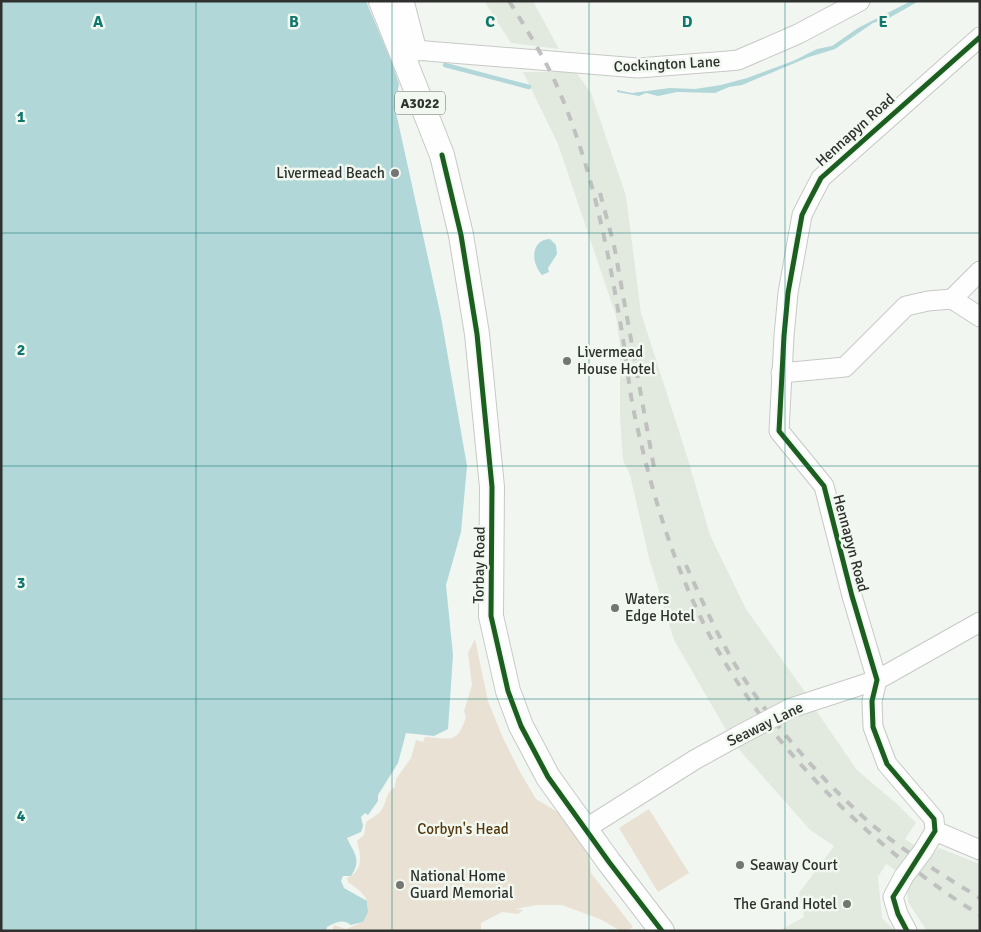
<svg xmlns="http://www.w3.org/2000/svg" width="981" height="932" font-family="Signika,sans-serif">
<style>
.built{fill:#e2eae0}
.green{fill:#e9e1d3}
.water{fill:#b1d7d9}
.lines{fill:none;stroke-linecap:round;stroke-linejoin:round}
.stream{stroke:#b1d7d9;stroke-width:4.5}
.minor-casing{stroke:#c7c9c6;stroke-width:21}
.major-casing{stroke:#c7c9c6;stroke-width:26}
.minor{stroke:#fdfefd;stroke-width:19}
.major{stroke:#fdfefd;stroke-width:24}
.rail{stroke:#bfc0bf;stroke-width:4;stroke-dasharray:9 9;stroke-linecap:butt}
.minor-bridge-casing{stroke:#c7c9c6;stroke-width:21;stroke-linecap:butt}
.minor-bridge{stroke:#fdfefd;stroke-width:19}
.cycleway-casing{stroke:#f1f8ef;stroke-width:8}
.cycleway{stroke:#1b5e20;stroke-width:5}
.grid{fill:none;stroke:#0f766e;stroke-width:1;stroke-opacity:0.55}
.poi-dot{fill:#737672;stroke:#f1f8ef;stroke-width:2}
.labels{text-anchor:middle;stroke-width:5;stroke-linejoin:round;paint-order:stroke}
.shield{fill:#f1f8ef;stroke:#686d68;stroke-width:1}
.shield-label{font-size:14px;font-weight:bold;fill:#2e312e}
.street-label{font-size:15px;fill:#2e312e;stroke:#f1f8ef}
.poi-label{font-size:15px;fill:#2e312e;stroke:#f1f8ef;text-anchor:start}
.park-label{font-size:15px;fill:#54380d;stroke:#f1f8ef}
.grid-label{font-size:16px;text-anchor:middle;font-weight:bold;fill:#0f766e;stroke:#f1f8ef;stroke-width:5;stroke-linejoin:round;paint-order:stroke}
</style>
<rect width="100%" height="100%" fill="#f2f6f1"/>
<g class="built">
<path d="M484,1H533L559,49L511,43Z"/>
<path d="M523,72H576L591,93L626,196L641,313L687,456L710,535L746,609L805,692L781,704L793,719L815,709L857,770L897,804L916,823L905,839L931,856L939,848L980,864V931H927L908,902L907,890L912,881L886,864L878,877L882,918L895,931H779L804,917L799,893L834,846L810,830L735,745L746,739L738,724L726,730L674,640L649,558L630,475L623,460L620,418V345L616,316L558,144Z"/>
</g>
<g class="green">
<path d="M475,639L488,701L503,738L520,772L536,799L585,829L591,873L633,927L627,931H621L600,919L562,905H537L515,909L523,910L518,914L502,912L481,923V931H332L334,925L346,929L363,922C374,901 365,894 348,882L347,878C364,870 361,856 357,841L364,835L366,822C370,819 376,816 380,812C387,804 385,792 395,787L396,779L411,758L416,740L423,742L425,737C450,738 457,745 466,717L464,711L472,685L468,653Z"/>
<path d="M649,809L689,873L658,892L619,828Z"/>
</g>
<g class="water">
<path d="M1,1H366L392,63L399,84L395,108L441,317L467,466L461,532L446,585L453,655L448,729L434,736L406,733L398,763L378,795V801L368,815L365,813L361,817L363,826L361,832L347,838C354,853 362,860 351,876H343L341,881L344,888L367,901L368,912L363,922L351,925C342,918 335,923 327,927L326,931H1Z"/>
<path d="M911,1H919L889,18L873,23L835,49L809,57L742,85L729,87L715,93L677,92L658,96L646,93L639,96L617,92V90L632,93L670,88L695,89L721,85L747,78L793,61L817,49L832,46L858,28Z"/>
<path d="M550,239L556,245L557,254L548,268L549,272L542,275C531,263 530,240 550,239Z"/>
</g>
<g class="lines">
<path class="stream" d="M445,65L529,87"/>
<defs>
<g id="minor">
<path d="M404,1L417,51"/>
<path d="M402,49L638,68L728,61L738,60L798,34L860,1"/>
<path d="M952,299L980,271"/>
<path d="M781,373L845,367L906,306L928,301L952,299L980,317"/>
<path d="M791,708L877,680L980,622"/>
<path d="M585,829L696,759L738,736"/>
<path d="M935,831L980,850"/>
<path d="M923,851L935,831L934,819L887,764L873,727L872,701L877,680L852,596L824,486L779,431L784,336L788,293L802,215L808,203L821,178L980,37"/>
<path d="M904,876L893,897L898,914L907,931"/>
</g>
<path id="major" d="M381,1L442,155L461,235L477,334L492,487L491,616L508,691L521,726L548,777L609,862L662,931"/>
</defs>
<use href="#minor" class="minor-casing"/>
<use href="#major" class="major-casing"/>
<use href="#minor" class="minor"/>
<use href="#major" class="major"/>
<g class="rail">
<path d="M509,1C524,25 539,49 552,75C588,152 606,238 620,321C626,353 628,385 635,417C650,485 669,551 699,614C756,735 867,845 980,915"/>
<path d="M600,193L614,245L655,473"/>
<path d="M686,565C703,603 720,642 743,677C777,730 828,787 876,828C908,854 944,876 980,898"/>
</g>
<defs>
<g id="minor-bridge">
<path d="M738,736L791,708"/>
<path d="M904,876L923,851"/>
</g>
</defs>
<use href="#minor-bridge" class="minor-bridge-casing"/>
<use href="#minor-bridge" class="minor-bridge"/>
<defs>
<g id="cycleway">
<path d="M442,155L461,235L477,334L492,487L491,616L508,691L521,726L548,777L609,862L662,931"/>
<path d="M907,931L898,914L893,897L935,831L934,819L887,764L873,727L872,701L877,680L852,596L824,486L779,431L784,336L788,293L802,215L808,203L821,178L980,37"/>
</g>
</defs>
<use href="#cycleway" class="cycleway-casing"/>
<use href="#cycleway" class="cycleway"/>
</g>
<path class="grid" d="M196,1V931M392,1V931M589,1V931M785,1V931M1,233H980M1,466H980M1,699H980"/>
<g class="poi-dot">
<circle cx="395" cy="173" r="5"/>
<circle cx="567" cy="361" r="5"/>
<circle cx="615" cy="608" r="5"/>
<circle cx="740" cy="865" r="5"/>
<circle cx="400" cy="885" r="5"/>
<circle cx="847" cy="904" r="5"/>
</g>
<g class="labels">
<rect class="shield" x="395" y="91.5" width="50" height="23" rx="4"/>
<g class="shield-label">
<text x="420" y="108">A3022</text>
</g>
<g class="street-label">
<text transform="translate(667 64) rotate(-3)" y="5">Cockington Lane</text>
<text transform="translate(855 130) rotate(-42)" y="5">Hennapyn Road</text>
<text transform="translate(851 543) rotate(75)" y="5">Hennapyn Road</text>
<text transform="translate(479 565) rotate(-89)" y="5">Torbay Road</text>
<text transform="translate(765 724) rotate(-26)" y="5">Seaway Lane</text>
</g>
<g class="poi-label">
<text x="385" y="178" text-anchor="end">Livermead Beach</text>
<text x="577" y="357">Livermead<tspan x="577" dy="17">House Hotel</tspan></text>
<text x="625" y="604">Waters<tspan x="625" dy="17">Edge Hotel</tspan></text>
<text x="750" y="870">Seaway Court</text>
<text x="410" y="881">National Home<tspan x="410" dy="17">Guard Memorial</tspan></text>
<text x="837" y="909" text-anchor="end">The Grand Hotel</text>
</g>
<g class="park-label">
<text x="463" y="834">Corbyn's Head</text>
</g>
</g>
<g class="grid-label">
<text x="98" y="27">A</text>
<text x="294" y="27">B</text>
<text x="490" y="27">C</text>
<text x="687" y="27">D</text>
<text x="883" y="27">E</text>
<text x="21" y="122">1</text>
<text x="21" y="355">2</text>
<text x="21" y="588">3</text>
<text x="21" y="821">4</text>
</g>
<rect width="981" height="932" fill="none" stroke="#2e312e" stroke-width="5"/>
</svg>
